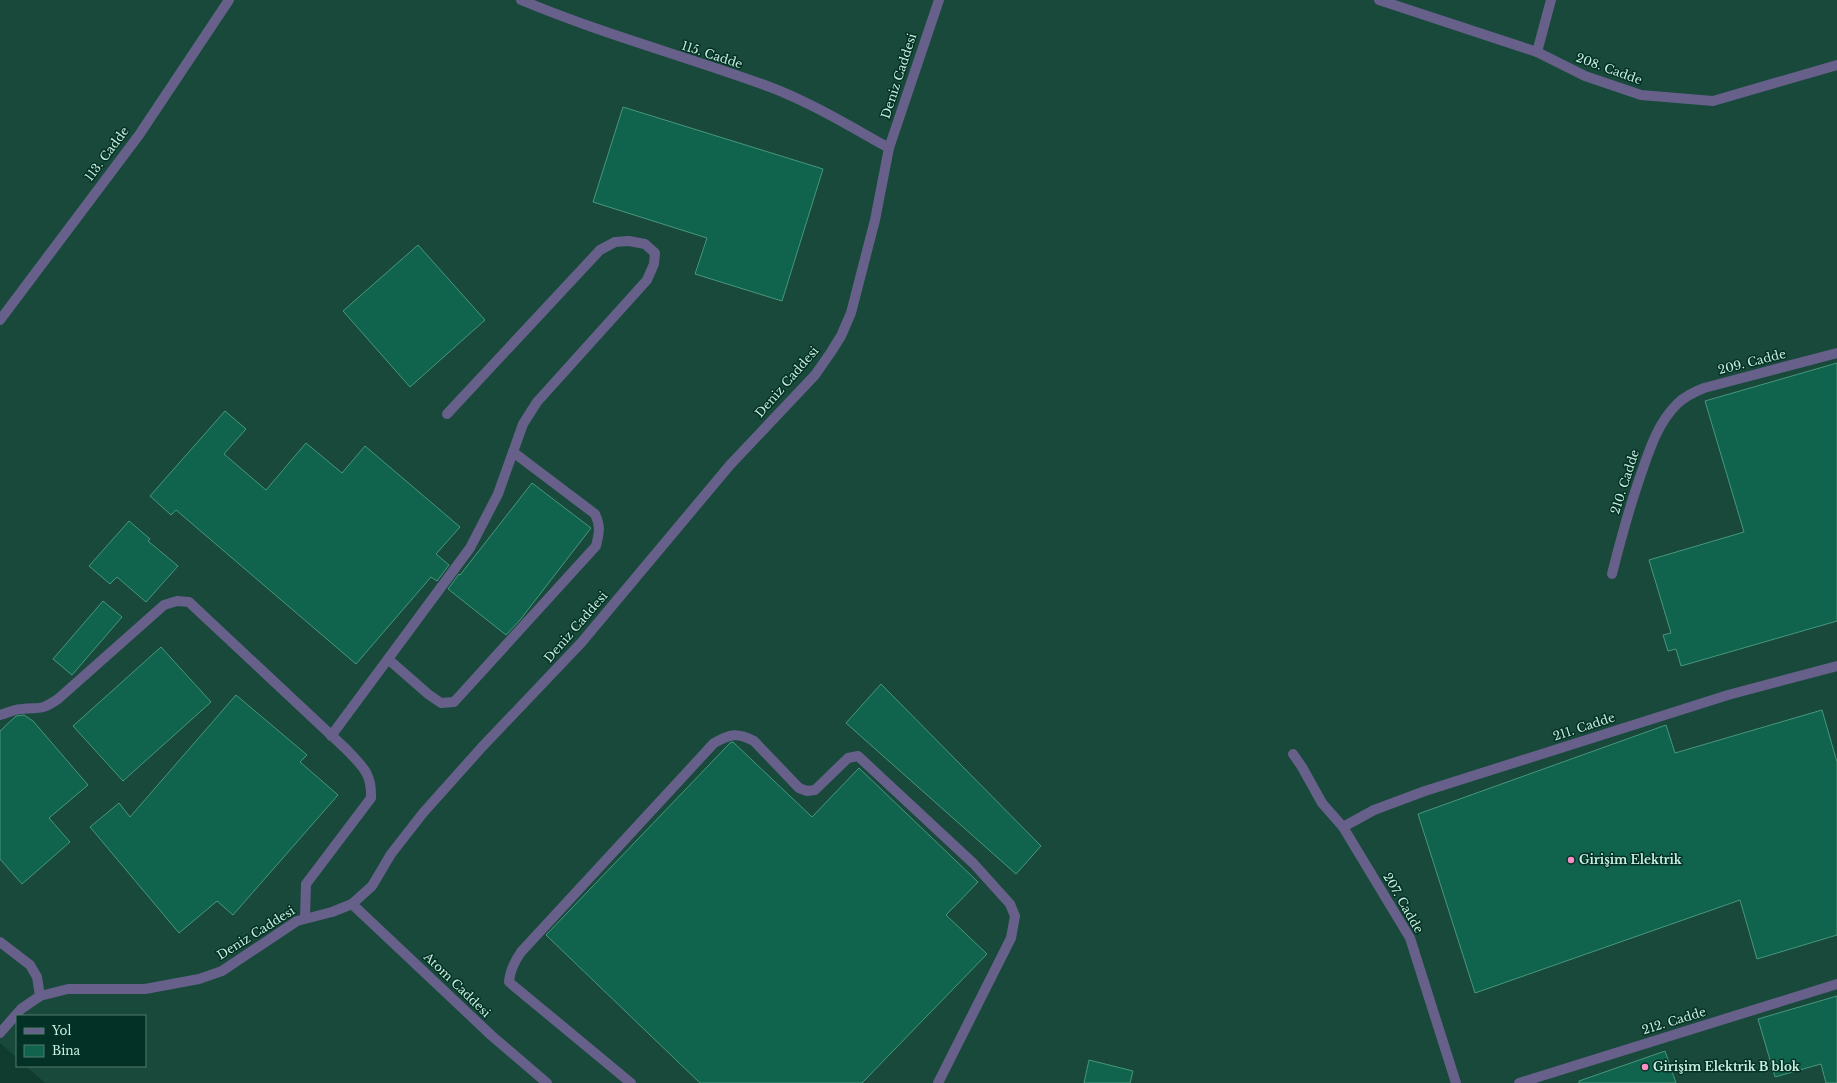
<svg xmlns="http://www.w3.org/2000/svg" width="1837" height="1083" font-family="'Libre Baskerville',serif">
<style>
.built{fill:#18493a}
.building{fill:#10634d;stroke:#48977d}
.lines{fill:none;stroke-linecap:round;stroke-linejoin:round}
.minor{stroke:#66608a;stroke-width:10}
.poi-dot{fill:#fb8fc5;stroke:#033125;stroke-width:1.5}
.labels{text-anchor:middle;stroke-width:3;stroke-linejoin:round;paint-order:stroke}
.street-label{font-size:12px;fill:#c8eedf;stroke:#033125}
.poi-label{font-size:12px;font-weight:bold;fill:#c8eedf;stroke:#033125;text-anchor:start}
</style>
<rect width="100%" height="100%" fill="#103c2f"/>
<path class="built" d="M0,0H1837V1083H45L26,1066H145V1016H17V1058L0,1043Z"/>
<g class="building">
<path d="M623,107L823,169L782,301L695,274L707,238L593,202Z"/>
<path d="M418,245L485,320L410,387L343,311Z"/>
<path d="M1837,363V621L1681,666L1676,649L1668,651L1663,635L1671,633L1649,560L1744,532L1705,401Z"/>
<path d="M225,411L246,429L224,454L266,490L306,443L342,473L365,446L460,527L436,554L449,565L437,581L431,577L356,664L176,510L171,515L150,496Z"/>
<path d="M532,483L591,528L520,620L506,635L448,589L459,574L460,575Z"/>
<path d="M129,521L150,539L148,541L178,566L146,602L117,577L110,584L89,566Z"/>
<path d="M103,601L122,617L72,675L53,659Z"/>
<path d="M161,647L211,702L123,781L73,726Z"/>
<path d="M881,684L1041,846L1016,874L846,723Z"/>
<path d="M236,695L307,755L300,762L338,795L233,915L217,901L179,933L90,827L119,803L130,817Z"/>
<path d="M1822,710L1837,762V935L1757,959L1740,900L1475,993L1418,814L1666,725L1675,753Z"/>
<path d="M24,715L33,721L88,785L49,818L70,842L22,884L0,859V731L16,716Z"/>
<path d="M733,742L812,817L859,768L978,882L946,915L987,954L862,1083H700L546,935L730,743Z"/>
<path d="M1837,996V1083H1826L1821,1064L1775,1077L1758,1019Z"/>
<path d="M1665,1051L1676,1083H1579V1081Z"/>
<path d="M1089,1060L1133,1071L1130,1083H1084Z"/>
</g>
<g class="lines">
<g class="minor">
<path d="M521,0C602,34 688,57 770,87C812,103 851,127 889,148"/>
<path d="M1379,0L1537,52L1585,76L1641,95L1713,101L1837,65"/>
<path d="M1537,52L1551,0"/>
<path d="M0,320L139,135L229,0"/>
<path d="M1612,574C1620,542 1629,509 1640,477C1649,451 1657,424 1677,404C1685,396 1694,392 1704,388L1837,353"/>
<path d="M388,659L428,694L441,703L454,702L596,546C599,534 601,526 595,514L513,452"/>
<path d="M0,715C7,713 15,709 22,709C41,707 40,711 58,699L164,605L177,601L189,602L346,749C362,766 372,773 371,798L306,884L305,918"/>
<path d="M331,736L470,548L498,494L523,424L537,402L647,280L654,264L655,253L645,244L629,241L615,242L600,250L447,414"/>
<path d="M1293,754L1302,767L1322,803L1343,827L1410,938L1456,1083"/>
<path d="M1343,827L1374,810L1425,791L1728,695L1837,666"/>
<path d="M352,904L492,1036L547,1083"/>
<path d="M0,942L30,965L37,977L40,996"/>
<path d="M0,1033L21,1009L40,996L68,989H145L199,979L222,971L297,921L332,912L352,904L372,886L391,854L423,813L482,747L581,643L730,465L815,375L831,352L841,336L851,313L875,220L889,148L939,0"/>
<path d="M631,1083L509,982C510,970 514,962 521,952L714,743C730,734 737,732 754,741L799,788L807,791L815,790L848,758L858,756L974,864L1010,904L1015,916L1011,938L938,1083"/>
<path d="M1519,1083L1837,984"/>
</g>
</g>
<g class="poi-dot">
<circle cx="1571" cy="860" r="4"/>
<circle cx="1645" cy="1067" r="4"/>
</g>
<g class="labels">
<g class="street-label">
<text transform="translate(712 55) rotate(18)" y="4">115. Cadde</text>
<text transform="translate(1609 69) rotate(20)" y="4">208. Cadde</text>
<text transform="translate(899 76) rotate(-72)" y="4">Deniz Caddesi</text>
<text transform="translate(107 154) rotate(-53)" y="4">113. Cadde</text>
<text transform="translate(1752 362) rotate(-14)" y="4">209. Cadde</text>
<text transform="translate(787 382) rotate(-49)" y="4">Deniz Caddesi</text>
<text transform="translate(1625 482) rotate(-72)" y="4">210. Cadde</text>
<text transform="translate(576 627) rotate(-49)" y="4">Deniz Caddesi</text>
<text transform="translate(1584 727) rotate(-18)" y="4">211. Cadde</text>
<text transform="translate(1403 903) rotate(60)" y="4">207. Cadde</text>
<text transform="translate(256 933) rotate(-32)" y="4">Deniz Caddesi</text>
<text transform="translate(457 985) rotate(44)" y="4">Atom Caddesi</text>
<text transform="translate(1674 1021) rotate(-17)" y="4">212. Cadde</text>
</g>
<g class="poi-label">
<text x="1579" y="864">Girişim Elektrik</text>
<text x="1653" y="1071">Girişim Elektrik B blok</text>
</g>
</g>
<rect x="16" y="1015" width="130" height="52" fill="#033125" stroke="#527d6f"/>
<rect x="24" y="1028" width="20" height="6" fill="#66608a" stroke="#527d6f"/>
<text x="52" y="1035" font-size="12" fill="#c8eedf">Yol</text>
<rect x="24" y="1045" width="20" height="12" fill="#10634d" stroke="#527d6f"/>
<text x="52" y="1055" font-size="12" fill="#c8eedf">Bina</text>
</svg>
